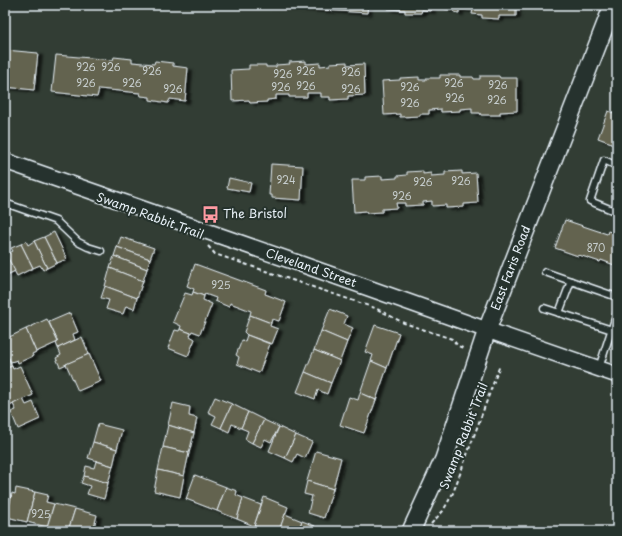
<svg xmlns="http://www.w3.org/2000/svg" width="622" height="536" font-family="'Playpen Sans',sans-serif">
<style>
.building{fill:#64634f;stroke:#e8f1f8;filter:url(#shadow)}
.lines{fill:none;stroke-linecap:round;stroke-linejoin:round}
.service-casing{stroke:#e8f1f8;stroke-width:9}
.tertiary-casing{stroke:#e8f1f8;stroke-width:18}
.secondary-casing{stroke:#e8f1f8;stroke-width:20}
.path{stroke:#e8f1f8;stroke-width:2;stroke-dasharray:4 3;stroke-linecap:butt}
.service{stroke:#26332d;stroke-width:6}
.tertiary{stroke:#26332d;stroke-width:15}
.secondary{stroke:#26332d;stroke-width:17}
.labels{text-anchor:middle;stroke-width:4;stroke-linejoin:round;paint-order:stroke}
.number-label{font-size:10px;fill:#c7cece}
.poi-label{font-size:12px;fill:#e8f1f8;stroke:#26332d;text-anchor:start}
.street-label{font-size:12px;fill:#e8f1f8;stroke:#26332d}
</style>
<defs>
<filter id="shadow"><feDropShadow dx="4.5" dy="2.5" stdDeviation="1" flood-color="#0009"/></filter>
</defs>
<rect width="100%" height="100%" fill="#323d34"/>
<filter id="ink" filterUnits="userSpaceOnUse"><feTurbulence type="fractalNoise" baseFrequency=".025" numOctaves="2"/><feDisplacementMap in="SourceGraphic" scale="8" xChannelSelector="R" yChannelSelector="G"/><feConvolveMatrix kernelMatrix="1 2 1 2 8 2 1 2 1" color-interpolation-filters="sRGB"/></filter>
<g filter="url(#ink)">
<g class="building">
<path d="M254,5H368L367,13Z"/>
<path d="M389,5H516V16H499V19L482,18V15L472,14L473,10L459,9V13L454,12V10L445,9V7L431,6V11L422,10L421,13H405V10L388,9Z"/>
<path d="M5,50L38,53L34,90L5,87Z"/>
<path d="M56,55L113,60L114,57L132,59V62L154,64L155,61L173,63V66L188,68L185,101L170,99L168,103L150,100V97L141,96L140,93L99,89L97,97L52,92Z"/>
<path d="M306,61V64L320,63V66L330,65V63L347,62V65L364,64L365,95L348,96V99L330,100V97H321V93H307V97H289V95H276V99L267,100V102L250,103L249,100L232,101L231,70L249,69V65H266V67H276V65L290,64L289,62Z"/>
<path d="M440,75H460V77H473L474,79H480V76H499L500,78H517V111L500,112V115H481L480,113H472V108L460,109V111L441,112V109L429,110V114H420V116L400,117V114L384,115L382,81L400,80V78L419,77V80H426V78H440Z"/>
<path d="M608,111L617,114V145L598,138Z"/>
<path d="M271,164L303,166L301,200L272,198V195H269Z"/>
<path d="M423,171V174L431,173V176L445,175V172L462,171V174L476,173L478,203L464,204V207L446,208V205L432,206V201L423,202V205L405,206V203H396L397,208L382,209V212L367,213L366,211L354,212L352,180H365V177L382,176V179L397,178V176L407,175V172Z"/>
<path d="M229,178L251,183L249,192L227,188Z"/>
<path d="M565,220L607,234L608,231L617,234V266L601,260L600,262L579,255L578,256L555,248Z"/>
<path d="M54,232L67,259L57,263L44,237Z"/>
<path d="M44,237L57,263L47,268L34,241Z"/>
<path d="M121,237L154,248L150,259L117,247Z"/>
<path d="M26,241L28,245L34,241L47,268L43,270L40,265L33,268L21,244Z"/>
<path d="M21,244L33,268L17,276L6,255L13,251L11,248Z"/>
<path d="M117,247L150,259L147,269L114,256Z"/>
<path d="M5,253L15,271L5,276Z"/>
<path d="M114,256L147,269L143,281L110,268Z"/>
<path d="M195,264L266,290L265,294L286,302L279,321L272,319L271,323L250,315L251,311L230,303L229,307L215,301L216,298L205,294L204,296L193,292L194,289L187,286Z"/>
<path d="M110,268L143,281L137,298L105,286Z"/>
<path d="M105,286L137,298L134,309L126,306L123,314L106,309L109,300L101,298Z"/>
<path d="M193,292L204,296L203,300L212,304L200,334L192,331L191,333L180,329L181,326L173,322L185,293L192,295Z"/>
<path d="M330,309L347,316L344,324L353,328L347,342L321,331Z"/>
<path d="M70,313L78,332L73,334L75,340L58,348L56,343L58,342L49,322Z"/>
<path d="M250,315L271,323L270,326L278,329L272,344L247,335L244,332Z"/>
<path d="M47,319L58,342L36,352L26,329Z"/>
<path d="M375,325L399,333L387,368L371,361L373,355L365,352Z"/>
<path d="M26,329L36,352L32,354L33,356L18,363L17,360L11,362L5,351V339Z"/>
<path d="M180,329L191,333L190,336L195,339L188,356L168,348L175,330L179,331Z"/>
<path d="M321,331L347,342L340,361L314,350Z"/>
<path d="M247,335L270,344L259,373L237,364L239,357L236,355L242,340L245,341Z"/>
<path d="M82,337L89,354L60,367L56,358L61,355L58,348Z"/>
<path d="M314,350L340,361L331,383L305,372Z"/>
<path d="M5,351L12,366L5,369Z"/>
<path d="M89,354L101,381L78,391L66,364Z"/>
<path d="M371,361L387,368L376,400L360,393Z"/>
<path d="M12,366L13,369L20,366L33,395L5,408V369Z"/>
<path d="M305,372L331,383L327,394L318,390L315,399L297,392Z"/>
<path d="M360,393L376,400L364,433L340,425L349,397L358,400Z"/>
<path d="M215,397L232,404L221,428L212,424L216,416L208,412Z"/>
<path d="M23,399L26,405L33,402L40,419L18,429L11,412L16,410L13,404Z"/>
<path d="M173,403L190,407L189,416L197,418L194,433L168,425Z"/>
<path d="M232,404L248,412L241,428L232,424L229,432L221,428Z"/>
<path d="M248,412L264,420L252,443L245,439L248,431L241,428Z"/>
<path d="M264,420L279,427L271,442L265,439L261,447L252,443Z"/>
<path d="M98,424L122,430L117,449L93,442Z"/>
<path d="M168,425L194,433L189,453L163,447Z"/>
<path d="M279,427L296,435L285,458L269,451Z"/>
<path d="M296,435L312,442L305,458L297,454L293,462L285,458Z"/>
<path d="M93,442L117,449L113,466L88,458Z"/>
<path d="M163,447L189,453L184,476L158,470Z"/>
<path d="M316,451L341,458L333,489L307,481Z"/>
<path d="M96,461L113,466L108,483L84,476L86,466L94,468Z"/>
<path d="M158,470L184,476L180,497L154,491Z"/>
<path d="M195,475L226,487L217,511L186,499Z"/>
<path d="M84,476L108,483L104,499L87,494L90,486L81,483Z"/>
<path d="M307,481L333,489L324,518L308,513L312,496L304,494Z"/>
<path d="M226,487L237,491L236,495L243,498L237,519L217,511Z"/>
<path d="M16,488L35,492L27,522L7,517L12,493L15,494Z"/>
<path d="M35,492L48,495L46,502L54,504L47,527L27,522Z"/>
<path d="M5,494L11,495L7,517L5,516Z"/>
<path d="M264,497L288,507L279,531H266L254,526Z"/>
<path d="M243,498L261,505L254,526L237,519Z"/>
<path d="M54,504L75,509L68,531H63L47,527Z"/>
<path d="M75,509L97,515L93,531H68Z"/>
<path d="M285,514L302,521L298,531H279Z"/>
<path d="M302,521L315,526L313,531H298Z"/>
</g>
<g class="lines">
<defs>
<g id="service">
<path d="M617,166L604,160L590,201L617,212"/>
<path d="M5,203L56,221L78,242L88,247L101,251"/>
<path d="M545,272L617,297"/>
<path d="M544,308L612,330"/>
<path d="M559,313L571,281"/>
<path d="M599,368L617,313"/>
</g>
<path id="tertiary" d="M5,161L298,263L487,330L617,375"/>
<path id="secondary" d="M411,531L444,459L487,330L613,5"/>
</defs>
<use href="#service" class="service-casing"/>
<use href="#tertiary" class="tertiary-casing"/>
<use href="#secondary" class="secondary-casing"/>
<g class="path">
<path d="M208,246L215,254L375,308L404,323L452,339L458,346L463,348"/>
<path d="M431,524L443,511L453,493L500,365"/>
</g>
<use href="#service" class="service"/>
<use href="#tertiary" class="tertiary"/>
<use href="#secondary" class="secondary"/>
</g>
</g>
<defs>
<symbol id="bus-bare" viewBox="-9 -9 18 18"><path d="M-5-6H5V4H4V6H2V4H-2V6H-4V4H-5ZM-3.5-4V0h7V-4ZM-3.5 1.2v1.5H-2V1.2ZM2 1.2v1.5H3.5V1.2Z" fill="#ff9aa2" stroke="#26332d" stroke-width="2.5" paint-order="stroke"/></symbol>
</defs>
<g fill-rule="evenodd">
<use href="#bus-bare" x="198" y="202" width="25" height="25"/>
</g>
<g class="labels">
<g class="number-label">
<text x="86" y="71">926</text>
<text x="111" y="71">926</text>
<text x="152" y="75">926</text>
<text x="306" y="75">926</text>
<text x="351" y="76">926</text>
<text x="283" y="78">926</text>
<text x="86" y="87">926</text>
<text x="132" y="87">926</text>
<text x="454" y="87">926</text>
<text x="498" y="89">926</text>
<text x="306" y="90">926</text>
<text x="281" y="91">926</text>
<text x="410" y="91">926</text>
<text x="173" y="93">926</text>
<text x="351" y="93">926</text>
<text x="455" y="102">926</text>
<text x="497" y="104">926</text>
<text x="410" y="107">926</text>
<text x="286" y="184">924</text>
<text x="461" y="185">926</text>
<text x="423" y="186">926</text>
<text x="402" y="200">926</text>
<text x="596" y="252">870</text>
<text x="221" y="289">925</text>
<text x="41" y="518">925</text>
</g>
<g class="poi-label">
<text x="223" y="218">The Bristol</text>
</g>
<g class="street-label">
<text transform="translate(150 216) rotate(20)" y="4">Swamp Rabbit Trail</text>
<text transform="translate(311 268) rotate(19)" y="4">Cleveland Street</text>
<text transform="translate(511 268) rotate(-69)" y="4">East Faris Road</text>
<text transform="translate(464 436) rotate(-69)" y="4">Swamp Rabbit Trail</text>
</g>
</g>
<rect width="622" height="536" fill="none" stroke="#26332d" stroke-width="20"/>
<rect x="10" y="10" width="602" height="516" fill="none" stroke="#e8f1f8" stroke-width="1.5" filter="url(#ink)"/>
</svg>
